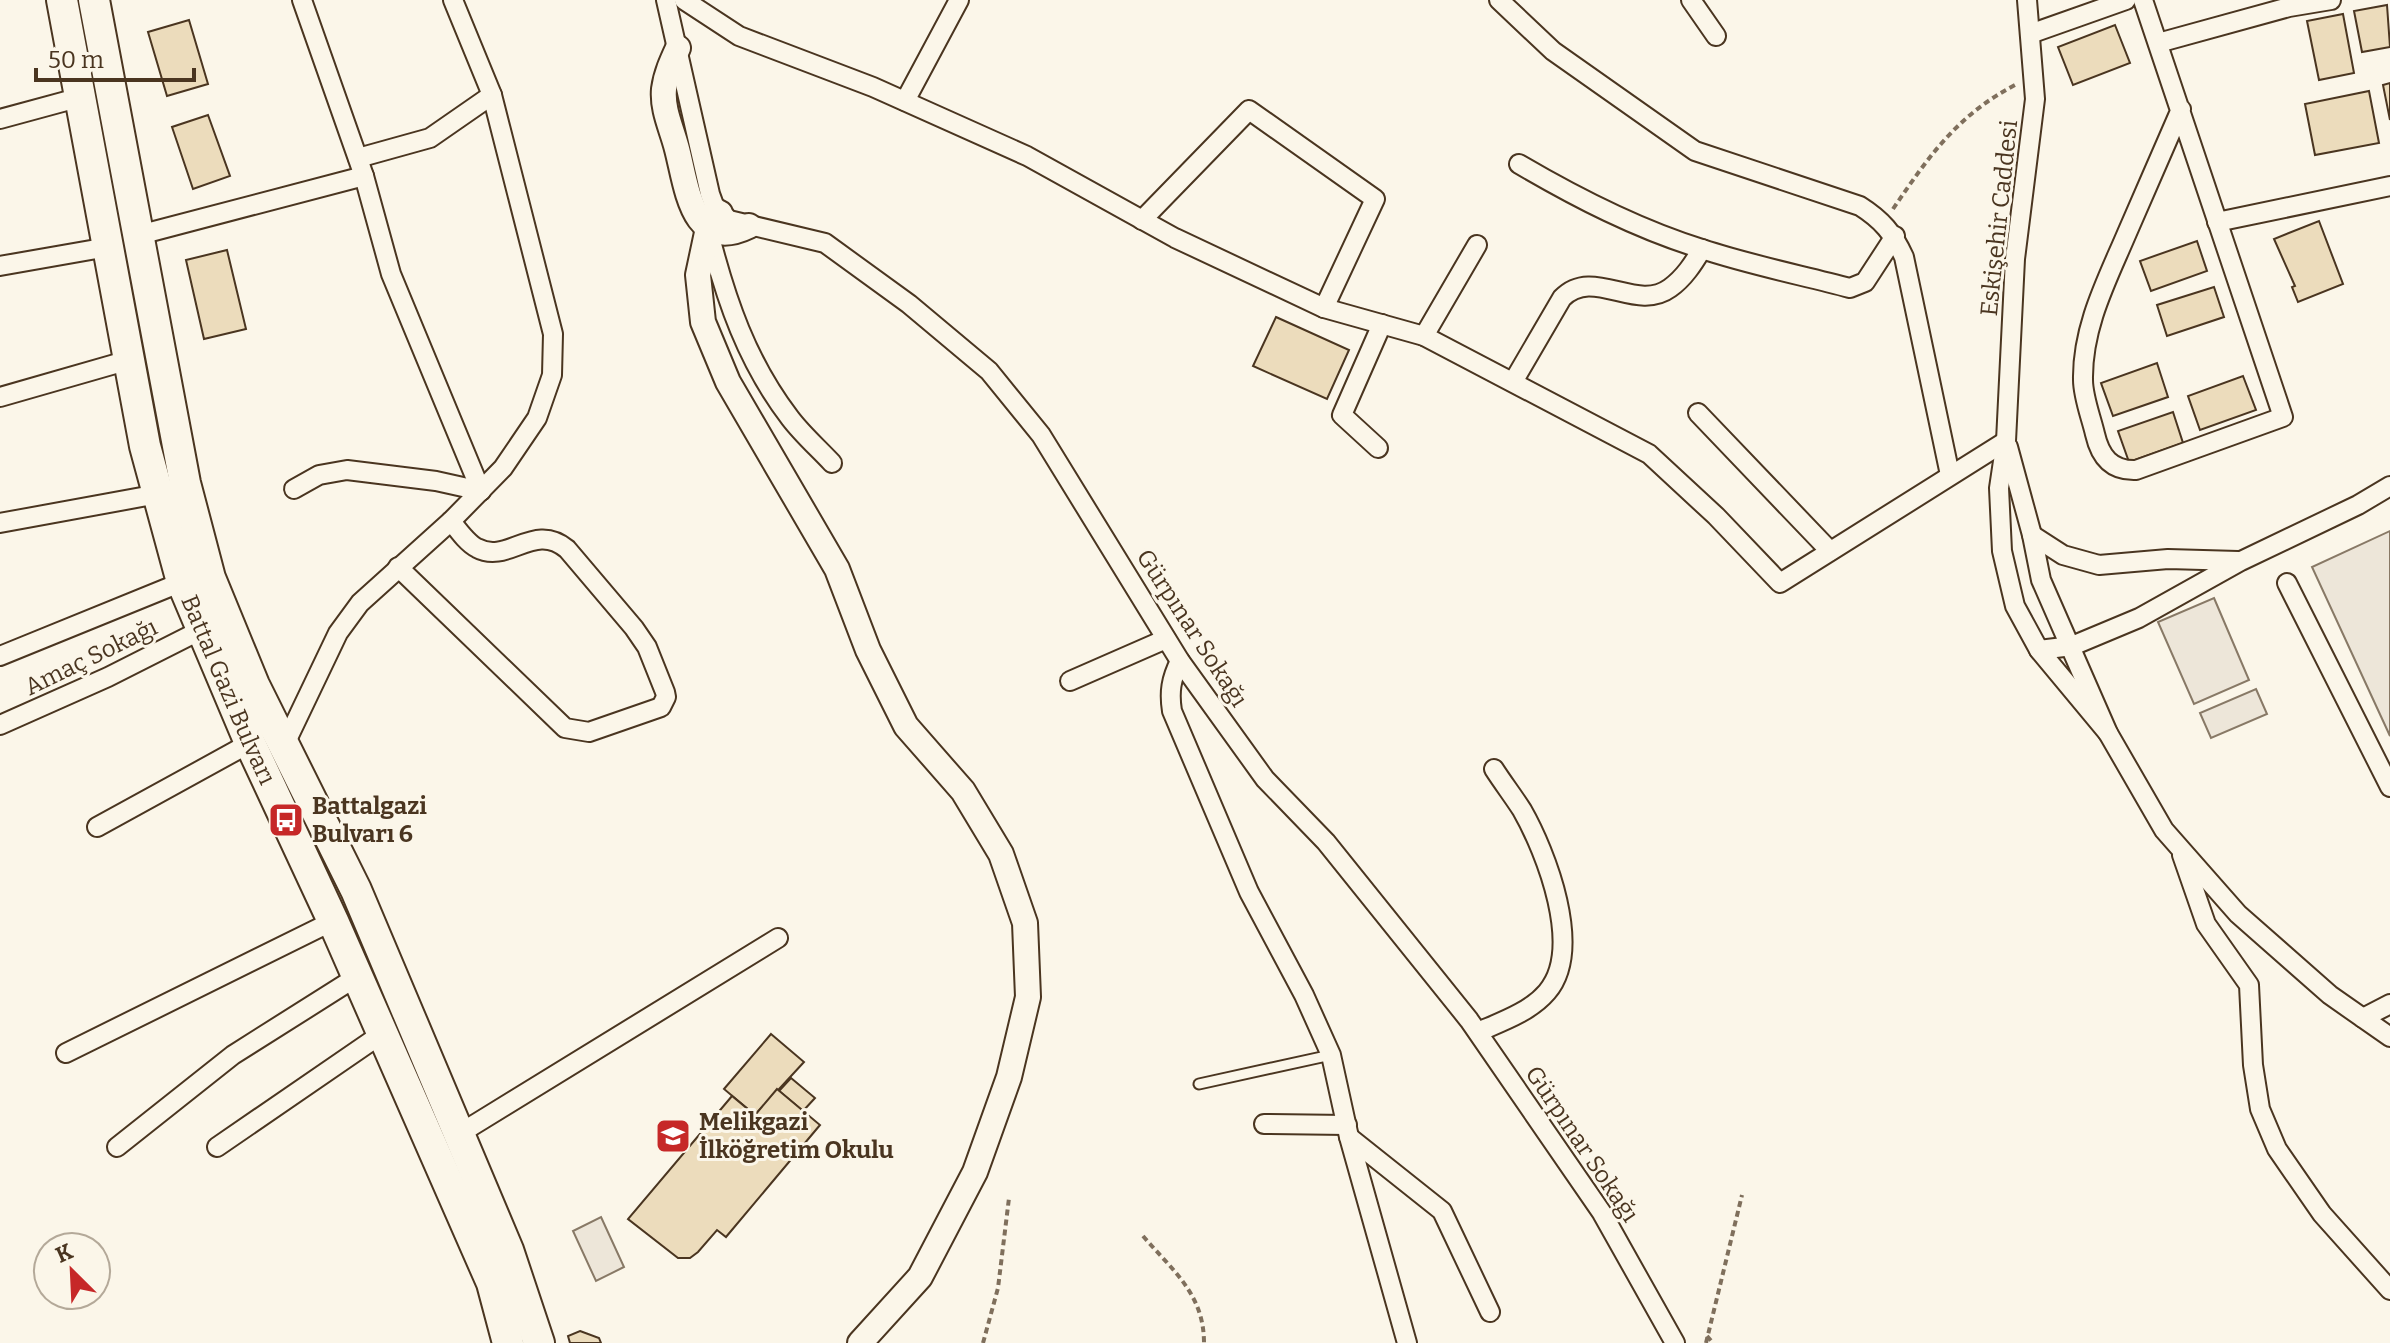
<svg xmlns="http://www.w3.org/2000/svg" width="2390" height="1343" font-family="Bitter,serif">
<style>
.green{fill:#ede6d9;stroke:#887966;stroke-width:2}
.building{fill:#ecdcbc;stroke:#4a3520;stroke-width:2}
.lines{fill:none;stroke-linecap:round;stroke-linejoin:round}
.service-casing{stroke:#4a3520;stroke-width:13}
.minor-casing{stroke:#4a3520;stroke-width:22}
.tertiary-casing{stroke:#4a3520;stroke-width:28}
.primary-casing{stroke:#4a3520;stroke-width:34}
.path{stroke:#7f6f5c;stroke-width:4;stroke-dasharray:6 4;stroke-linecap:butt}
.service{stroke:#fbf6e9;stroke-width:9}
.minor{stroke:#fbf6e9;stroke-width:18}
.tertiary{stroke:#fbf6e9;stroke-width:24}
.primary{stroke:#fbf6e9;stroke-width:30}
.labels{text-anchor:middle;stroke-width:6;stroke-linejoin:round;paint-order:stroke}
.street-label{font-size:24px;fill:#4a3520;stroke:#fbf6e9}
.poi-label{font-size:24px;font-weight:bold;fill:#4a3520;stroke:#fbf6e9;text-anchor:start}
</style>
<rect width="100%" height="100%" fill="#fbf6e9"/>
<g class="green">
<path d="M2390,531V736L2312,567Z"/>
<path d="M2214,598L2249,680L2194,704L2158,622Z"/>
<path d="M2256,689L2267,714L2211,738L2200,713Z"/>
<path d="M601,1217L624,1267L596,1281L573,1231Z"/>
</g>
<g class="building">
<path d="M2387,5L2390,47L2362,52L2354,11Z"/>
<path d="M2343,14L2354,73L2319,80L2307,21Z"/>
<path d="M189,20L208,84L167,96L148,32Z"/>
<path d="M2115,25L2130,63L2073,85L2058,47Z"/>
<path d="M2390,83V120L2383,85Z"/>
<path d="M2369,91L2379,143L2315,155L2305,104Z"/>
<path d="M208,115L230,176L193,189L172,127Z"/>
<path d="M2319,221L2343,284L2298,302L2292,287L2295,286L2274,239Z"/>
<path d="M2197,241L2207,271L2151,291L2140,261Z"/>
<path d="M227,250L246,329L204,339L186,260Z"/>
<path d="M2214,287L2224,317L2167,336L2157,305Z"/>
<path d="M1276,317L1349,350L1327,399L1253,366Z"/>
<path d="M2157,363L2168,397L2113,416L2101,383Z"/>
<path d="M2243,376L2256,410L2200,430L2188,396Z"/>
<path d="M2173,412L2183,443L2129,462L2118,431Z"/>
<path d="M771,1034L804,1062L755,1115L724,1089Z"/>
<path d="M791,1078L815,1098L803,1111L779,1091Z"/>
<path d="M777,1089L820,1125L726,1237L717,1230L698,1252L690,1258H678L628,1219L732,1096L755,1115Z"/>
<path d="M580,1331L599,1338L601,1343H570L568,1336Z"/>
</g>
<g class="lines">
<defs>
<path id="service" d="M1199,1084L1331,1055"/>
<g id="minor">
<path d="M302,0L364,176L391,274L481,491"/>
<path d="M666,0L710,194L714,205L729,220L825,243L909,304L989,371L1041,435L1180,661L1265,779L1326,842L1469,1020L1602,1213L1675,1343"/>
<path d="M684,0L739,36L873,87L1027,156L1175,238L1324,308L1424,336L1649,454L1716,516L1780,583L2006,441"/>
<path d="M1499,0L1553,51L1695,151L1860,206C1882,220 1893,233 1904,257L1950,475"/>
<path d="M1691,0L1716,36"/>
<path d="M2027,0L2035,99L2015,259L2006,441L1999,488L2002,551L2015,606L2039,650L2108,733"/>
<path d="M2143,0L2283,417L2136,470C2111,471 2100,456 2095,434C2091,417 2083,397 2083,380C2082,327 2107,280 2127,233C2145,192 2163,150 2181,109"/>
<path d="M2030,34L2126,0"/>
<path d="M2158,43L2289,7L2331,0"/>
<path d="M905,101L959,0"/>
<path d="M0,119L81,97"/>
<path d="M358,158L430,138L492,95"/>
<path d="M1519,164C1577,198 1637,229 1702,249C1750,265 1801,275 1850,288L1865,282L1895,236"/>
<path d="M1142,220L1249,110L1375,199L1324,308"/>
<path d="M2217,222L2390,186"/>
<path d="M709,233C726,300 747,362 790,418C802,434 818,448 832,463"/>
<path d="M139,235L364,176"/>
<path d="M0,266L108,247"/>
<path d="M1424,336L1477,245"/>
<path d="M1513,382L1562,298C1593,266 1636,313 1670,288C1684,278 1693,264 1702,249"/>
<path d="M0,397L129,360"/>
<path d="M1698,413L1830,551"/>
<path d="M2008,447L2032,535L2041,580L2108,733L2164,830L2238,914L2330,995L2390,1037"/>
<path d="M1378,448L1342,415L1382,324"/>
<path d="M294,489L319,475L347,470L436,481L481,491"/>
<path d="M0,523L158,494"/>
<path d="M2032,535L2063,555L2099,565L2168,559L2238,561"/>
<path d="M398,567L565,728L589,732L661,707L666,697L665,692L647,647L634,628L567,549C534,521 508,565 477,548C467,543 458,530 451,521"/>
<path d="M2287,583L2390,787"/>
<path d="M2039,650L2072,646L2139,618L2241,561L2358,505L2390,486"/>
<path d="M0,656L182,582"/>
<path d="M1180,661C1171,679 1169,692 1172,711L1249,892L1304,995L1331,1055L1349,1137L1407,1343"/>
<path d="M1070,681L1166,639"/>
<path d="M0,725L108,677L201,630"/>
<path d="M284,746L338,633L360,603L451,521L503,468L537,418L552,375L553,334L492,95L453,0"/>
<path d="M97,827L250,743"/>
<path d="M2182,855L2206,924L2249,985L2253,1065L2260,1109L2277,1149L2322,1214L2390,1290"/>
<path d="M2363,1018L2390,1004"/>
<path d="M1478,1032C1501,1022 1530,1012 1547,992C1584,949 1546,852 1522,810C1513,796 1503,783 1494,769"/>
<path d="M66,1053L333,921"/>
<path d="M1264,1124L1347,1125"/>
<path d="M459,1134L778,938"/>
<path d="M1349,1137L1442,1211L1490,1312"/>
<path d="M117,1147L233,1055L358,976"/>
<path d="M217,1147L383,1033"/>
</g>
<g id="tertiary">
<path d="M678,48C672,61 666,74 664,89C662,110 672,129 677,149C687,187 692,254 749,226"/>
<path d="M720,213L708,228L698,275L703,322L728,382L837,569L868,650L906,726L963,791L1001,854L1025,923L1028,997L1009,1077L975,1172L920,1277L860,1343"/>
</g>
<g id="primary">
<path id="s1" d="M62,0L145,446L182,582L250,743L333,921L492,1283L508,1343"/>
<path d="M94,0L185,483L210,578L254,685L356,890L408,1013L508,1250L539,1343"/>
</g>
</defs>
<use href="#service" class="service-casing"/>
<use href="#minor" class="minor-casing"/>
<use href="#tertiary" class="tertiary-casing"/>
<use href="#primary" class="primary-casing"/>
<g class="path">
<path d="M1893,209C1929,156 1958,114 2017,84"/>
<path d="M1143,1236C1173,1271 1204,1294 1204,1343"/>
<path d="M1707,1336L1713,1343"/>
<path d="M983,1343L998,1288L1009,1198"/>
<path d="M1706,1343L1742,1195"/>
</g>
<use href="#service" class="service"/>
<use href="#minor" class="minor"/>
<use href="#tertiary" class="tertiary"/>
<use href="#primary" class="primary"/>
</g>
<defs>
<symbol id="bus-square" viewBox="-11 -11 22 22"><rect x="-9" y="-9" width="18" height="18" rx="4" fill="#c62828" stroke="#fbf6e9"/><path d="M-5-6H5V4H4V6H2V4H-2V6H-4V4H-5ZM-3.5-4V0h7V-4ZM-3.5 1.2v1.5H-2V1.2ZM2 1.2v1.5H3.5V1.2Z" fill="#fff"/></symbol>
<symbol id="school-square" viewBox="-11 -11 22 22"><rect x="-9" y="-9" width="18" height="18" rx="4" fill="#c62828" stroke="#fbf6e9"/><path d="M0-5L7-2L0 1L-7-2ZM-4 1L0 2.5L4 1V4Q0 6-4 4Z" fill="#fff"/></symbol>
</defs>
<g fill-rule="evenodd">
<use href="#bus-square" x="266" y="800" width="40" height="40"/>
<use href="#school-square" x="653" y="1116" width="40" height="40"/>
</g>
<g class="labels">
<g class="street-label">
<text transform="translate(1999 218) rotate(-84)" y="8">Eskişehir Caddesi</text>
<text transform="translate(1192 628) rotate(57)" y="8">Gürpınar Sokağı</text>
<text transform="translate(91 657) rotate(-26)" y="8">Amaç Sokağı</text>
<text dy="8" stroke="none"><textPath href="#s1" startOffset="712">Battal Gazi Bulvarı</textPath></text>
<text transform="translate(1582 1144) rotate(56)" y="8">Gürpınar Sokağı</text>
</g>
<g class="poi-label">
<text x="312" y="814">Battalgazi<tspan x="312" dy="28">Bulvarı 6</tspan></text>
<text x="699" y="1130">Melikgazi<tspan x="699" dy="28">İlköğretim Okulu</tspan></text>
</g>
</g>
<g transform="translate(72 1271) rotate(336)"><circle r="38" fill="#fbf6e9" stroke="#b4a999" stroke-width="2"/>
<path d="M0-6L14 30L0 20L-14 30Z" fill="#c62828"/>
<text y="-12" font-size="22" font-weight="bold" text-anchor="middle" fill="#4a3520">K</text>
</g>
<path d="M36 68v12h158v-12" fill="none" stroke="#4a3520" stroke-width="4"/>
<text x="48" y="68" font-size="24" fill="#4a3520" stroke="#fbf6e9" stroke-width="6" paint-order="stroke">50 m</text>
</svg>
